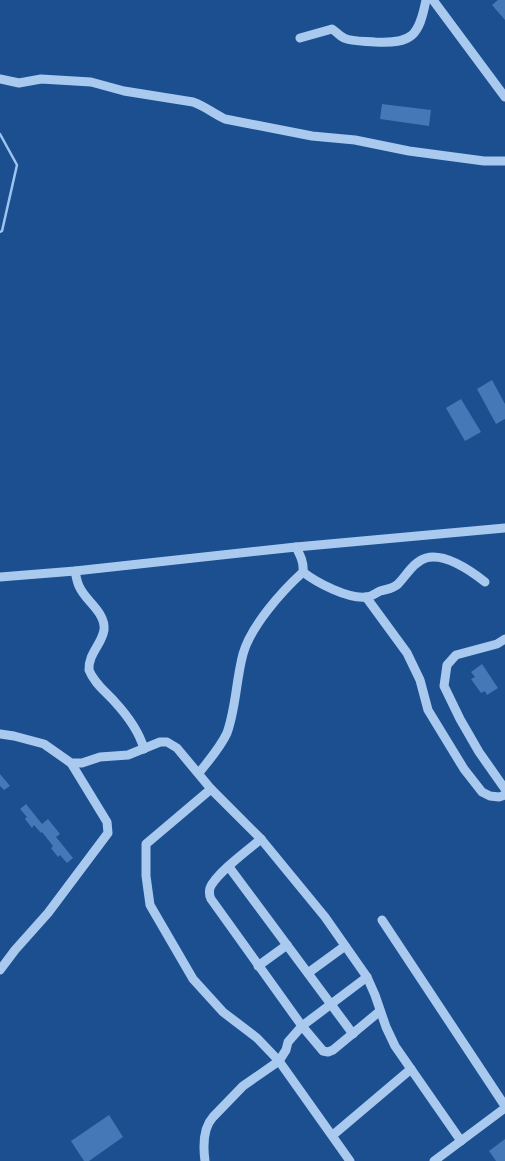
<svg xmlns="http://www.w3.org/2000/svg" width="505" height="1161" font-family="'Archivo Narrow',sans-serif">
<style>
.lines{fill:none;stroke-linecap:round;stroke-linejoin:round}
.stream{stroke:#9cc4f0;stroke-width:2.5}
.building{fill:#4478b7}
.minor{stroke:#a9c9ee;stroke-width:9}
</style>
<rect width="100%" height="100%" fill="#1b4f8f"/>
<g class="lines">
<path class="stream" d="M0,134L17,165L2,231L0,232"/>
</g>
<g class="building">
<path d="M498,0H505V20L492,5Z"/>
<path d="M382,104L431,110L429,126L380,119Z"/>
<path d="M492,380L505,404V419L496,424L477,389Z"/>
<path d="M461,399L481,432L465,441L446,408Z"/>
<path d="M482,664L498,688L487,695L485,691L481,693L471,679L475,677L471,672Z"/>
<path d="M0,774L10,786L4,790L0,786Z"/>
<path d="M26,804L42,824L48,819L60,834L56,837L73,858L67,863L60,855L58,857L51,848L53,846L42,832L41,833L34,825L32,828L25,819L27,817L20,809Z"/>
<path d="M109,1115L123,1137L89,1161H84L71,1141Z"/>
<path d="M505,1139V1161H496L489,1151Z"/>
</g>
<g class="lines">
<g class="minor">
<path d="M433,0L505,97"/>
<path d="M300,38L332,29C337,32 339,36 344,38C353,42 365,41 375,42C412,44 419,36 426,0"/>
<path d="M0,79L19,83L41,79L91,82L124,91L193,102C205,106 214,114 225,119L312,136L355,140L409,151L484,161H505"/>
<path d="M75,571C76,576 77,582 79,586C85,601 106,612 104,630C102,644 88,654 89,670C94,683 105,691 114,701C127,715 139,731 144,749"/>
<path d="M303,572C317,583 348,599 366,597C371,597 376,593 380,591C387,589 393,589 398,584C407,575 413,562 426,558C445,553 471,571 485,582"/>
<path d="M0,577L75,571L296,547L505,528"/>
<path d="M366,597L407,653L420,680L428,710L464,769L482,792L490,796L499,797L505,795"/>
<path d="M505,639L497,644L456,655L447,665L444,686L460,719L479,752L505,789"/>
<path d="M0,734L14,736L44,744L71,763H82L100,757L128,755L160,742H167L177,748L211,789L261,839L325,917L367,977L375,995L386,1027L395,1046L461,1141"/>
<path d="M199,773C209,760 220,748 227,733C236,708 236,680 243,654C251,626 281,592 303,572C304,562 300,555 296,547"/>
<path d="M211,789L146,844V876L150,905L193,979L223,1012L257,1038L279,1061L350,1161"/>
<path d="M261,839C249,849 215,874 210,888C209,892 209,895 211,899L302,1026L323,1051L328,1052L333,1050L380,1011"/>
<path d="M229,867L353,1034"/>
<path d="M382,920L505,1106"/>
<path d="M258,966L287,945"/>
<path d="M0,970L15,950L48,913L108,833L107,822L71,763"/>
<path d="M308,973L345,946"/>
<path d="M333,1135L411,1069"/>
<path d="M205,1161C203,1146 203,1128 213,1117L243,1086L279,1061L286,1050L288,1042L302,1026L367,977"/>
<path d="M434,1161L505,1108"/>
</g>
</g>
</svg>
